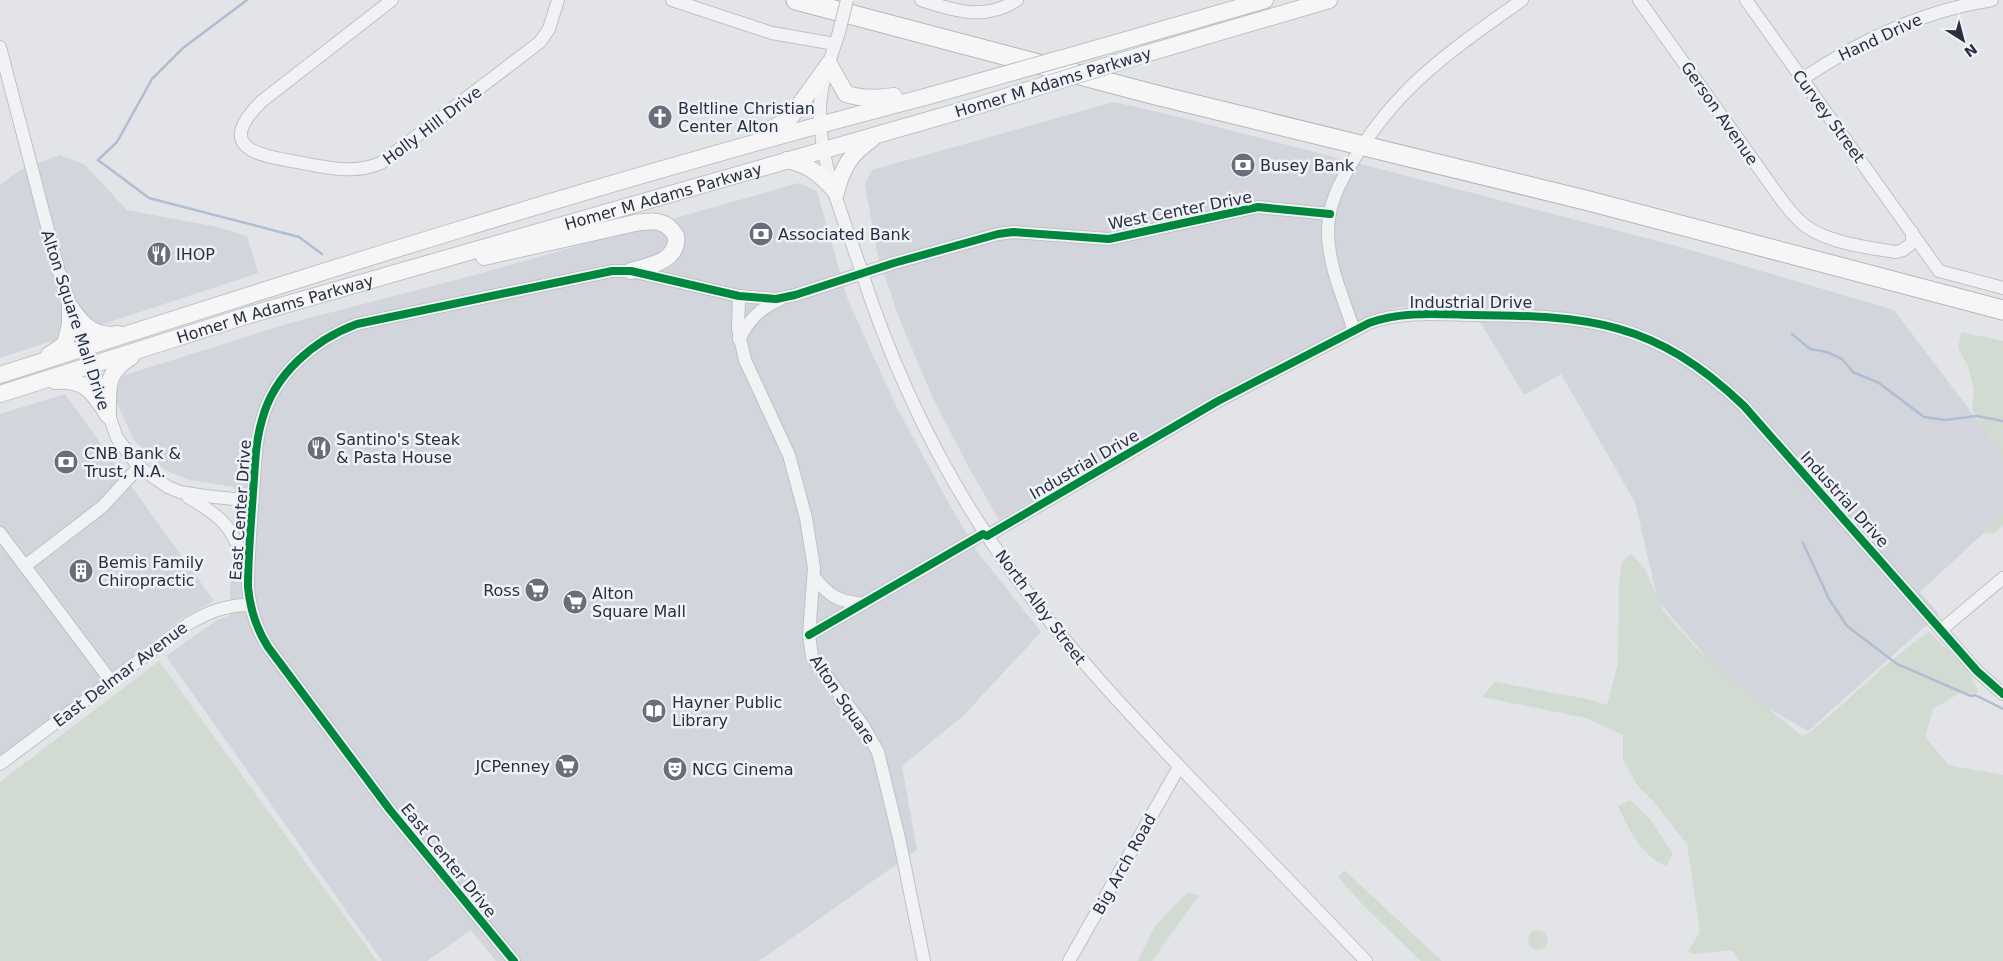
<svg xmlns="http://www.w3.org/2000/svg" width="2003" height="961" font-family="'DejaVu Sans',sans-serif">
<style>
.built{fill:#d2d5dc}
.green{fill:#d2dbd2}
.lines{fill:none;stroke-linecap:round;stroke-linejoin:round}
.stream{stroke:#b0bed3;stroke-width:2.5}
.minor-casing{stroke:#bfc1c5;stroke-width:14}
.major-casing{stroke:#bec1c5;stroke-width:18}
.highway-casing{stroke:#b4b7bc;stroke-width:21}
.minor{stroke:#f1f2f4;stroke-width:12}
.major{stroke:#f6f6f6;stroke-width:16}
.highway{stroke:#f6f6f6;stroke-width:19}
.minor-bridge-casing{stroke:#bfc1c5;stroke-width:14;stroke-linecap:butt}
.major-bridge-casing{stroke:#bec1c5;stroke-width:18;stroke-linecap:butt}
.minor-bridge{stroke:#f1f2f4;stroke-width:12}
.major-bridge{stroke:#f6f6f6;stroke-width:16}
.cycleway-casing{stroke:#eff2f7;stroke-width:11}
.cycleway{stroke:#00873e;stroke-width:8}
.labels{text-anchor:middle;stroke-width:5;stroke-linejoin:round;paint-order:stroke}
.street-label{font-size:16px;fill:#282f41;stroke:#eff2f7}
.poi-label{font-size:16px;fill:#282f41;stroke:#eff2f7;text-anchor:start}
</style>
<rect width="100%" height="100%" fill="#e2e4e7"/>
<g class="built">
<path d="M1114,102L1175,116L1677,246L1894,310L2003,454V515L1920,592L1939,614L1808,731L1732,687L1658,601L1635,502L1561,374L1524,395L1481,323L1454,306L1400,307L1376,314L1287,357L1195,406L999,520L968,466L933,398L899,318L877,253L865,184L872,170Z"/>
<path d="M60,155L85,165L127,210L217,227L247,236L258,273L0,358V185L20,170Z"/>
<path d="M799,183L817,191L848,300L895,404L949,504L979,554L1041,632L964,715L902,766L917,850L759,961H496L471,930L427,961H382L166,656L217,620L231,615L230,590L235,487L189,480L165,470L150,457L134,440L114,397L122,376L290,323L471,276Z"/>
<path d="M65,394L214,601L181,619L0,758V414Z"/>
</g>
<g class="green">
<path d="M1961,332L2003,341V459L1972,410L1974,391L1968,366L1958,348Z"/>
<path d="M2003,513V525L1993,534L1981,532Z"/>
<path d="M1631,554L1645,569L1664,612L1700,652L1803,737C1847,704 1883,662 1929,632L1967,668L1979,693H1960L1933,709L1925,737L1949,765L2003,775V961H1740L1732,950L1695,954L1688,952L1700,932L1687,844L1653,801L1637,785L1623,759V735L1586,718L1482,697L1495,682L1587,699L1607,705L1618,664L1619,583L1622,562Z"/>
<path d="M159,661L377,961H0V782Z"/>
<path d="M1630,800L1650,819L1673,854L1666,866C1639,854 1630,830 1618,806Z"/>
<path d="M1344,870L1442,961H1421L1364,906L1338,877Z"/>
<path d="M1187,893L1199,895L1152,961H1138L1155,926Z"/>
<circle cx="1538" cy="940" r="10"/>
</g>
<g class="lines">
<g class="stream">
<path d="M247,0L183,48L152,79L117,142L98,160L149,198L299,237L322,254"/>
<path d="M1792,334L1810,349L1827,352L1842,359L1853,372L1879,383L1924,417L1945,420L1977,416L2003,421"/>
<path d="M1803,543L1829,599L1847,626L1897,664L1971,696L1975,695L2003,709"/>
</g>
<defs>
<g id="minor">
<path d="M392,0L262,101C216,146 253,155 297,162C325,167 353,175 381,163L540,42L549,29L558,0"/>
<path d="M672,0L772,33L835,44"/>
<path d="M921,0C955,11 985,21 1017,0"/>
<path d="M1639,0L1783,202C1790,211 1797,220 1807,227C1830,243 1869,248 1896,252L1903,250L1912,243V232"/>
<path d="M1746,0L1939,271L2003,288"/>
<path d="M839,32C831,58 819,86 820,114C820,165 843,216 859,264C894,374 945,480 1013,573C1069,651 1134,719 1200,788C1255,846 1311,903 1366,961"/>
<path d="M0,47L59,272L117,438L139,467L168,487L180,492L205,496L253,501"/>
<path d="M1802,79C1861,40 1922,11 1992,0"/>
<path d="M739,296L738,329L745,360L789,455L806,518L814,568L809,635L812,657L862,724L878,752L899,838L924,961"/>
<path d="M1354,331C1344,299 1328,266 1328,232C1328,205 1339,183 1353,161C1398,85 1452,50 1522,0"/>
<path d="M739,339C750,319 759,309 779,300"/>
<path d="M188,497C224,518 231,526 246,565"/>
<path d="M0,533L111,681"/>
<path d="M25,566L102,507L139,467"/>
<path d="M814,577C830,597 838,601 863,604"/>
<path d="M1941,630L2003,578"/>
<path d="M809,635L983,534L987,536L1218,401L1369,323C1401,311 1437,314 1471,315C1589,316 1654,320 1744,406L1977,671L2003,694"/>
<path d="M0,764L188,624C208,612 226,605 249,605"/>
<path d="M514,961L390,810L268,647C256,628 250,610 248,587C248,555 251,523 253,492C255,468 255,443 262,420C274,374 314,340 357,324L612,271H631L739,296L776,299L795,295L894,263L998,234L1013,232L1109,239L1258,207L1330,214"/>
<path d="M1069,961L1179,767"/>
</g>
<g id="major">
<path d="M1109,45L1265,0"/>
<path d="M1145,54L1329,0"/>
<path d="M829,64L846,94C863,99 877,99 894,96"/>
<path d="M761,135L790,118L829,64"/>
<path d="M787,160C810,165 821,175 836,192"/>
<path d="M836,192C843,167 850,154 872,139"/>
<path d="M484,257L635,223C653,220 666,219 676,236C679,261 649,266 631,271"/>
<path d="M70,307C82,324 94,338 118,334"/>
<path d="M49,355L65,344L70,325V307"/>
<path d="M0,375C307,276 613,178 925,97"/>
<path d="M55,381C86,379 93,391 108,415"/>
<path id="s1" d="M0,394L249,315L967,109"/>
<path d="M108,415C108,387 105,373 131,357"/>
</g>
<path id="highway" d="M796,0L1156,95L1589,201L2003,310"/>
</defs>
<use href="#minor" class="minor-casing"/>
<use href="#major" class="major-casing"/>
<use href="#highway" class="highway-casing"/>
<use href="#minor" class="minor"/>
<use href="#major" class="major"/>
<use href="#highway" class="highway"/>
<defs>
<path id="minor-bridge" d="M839,32L847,0"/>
<g id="major-bridge">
<path d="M925,97L1109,45"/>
<path d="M967,109L1145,54"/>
</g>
</defs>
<use href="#minor-bridge" class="minor-bridge-casing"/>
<use href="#major-bridge" class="major-bridge-casing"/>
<use href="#minor-bridge" class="minor-bridge"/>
<use href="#major-bridge" class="major-bridge"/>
<defs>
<g id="cycleway">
<path d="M809,635L983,534L987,536L1218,401L1369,323C1401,311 1437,314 1471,315C1589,316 1654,320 1744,406L1977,671L2003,694"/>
<path d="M514,961L390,810L268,647C256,628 250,610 248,587C248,555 251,523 253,492C255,468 255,443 262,420C274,374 314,340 357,324L612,271H631L739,296L776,299L795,295L894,263L998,234L1013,232L1109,239L1258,207L1330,214"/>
</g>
</defs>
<use href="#cycleway" class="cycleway-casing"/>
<use href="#cycleway" class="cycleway"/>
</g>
<defs>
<symbol id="church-disc" viewBox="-11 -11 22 22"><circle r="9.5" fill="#696e7b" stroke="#eff2f7"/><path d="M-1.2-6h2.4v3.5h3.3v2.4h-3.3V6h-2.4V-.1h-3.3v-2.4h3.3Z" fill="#fff"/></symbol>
<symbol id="bank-disc" viewBox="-11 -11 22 22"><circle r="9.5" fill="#696e7b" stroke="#eff2f7"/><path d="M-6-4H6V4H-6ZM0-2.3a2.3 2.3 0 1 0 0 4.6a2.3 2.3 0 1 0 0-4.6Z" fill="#fff"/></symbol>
<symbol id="restaurant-disc" viewBox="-11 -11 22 22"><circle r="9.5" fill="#696e7b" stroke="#eff2f7"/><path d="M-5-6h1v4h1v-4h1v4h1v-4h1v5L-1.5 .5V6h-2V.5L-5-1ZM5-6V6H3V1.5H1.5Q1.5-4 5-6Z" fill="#fff"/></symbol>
<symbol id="building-disc" viewBox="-11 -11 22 22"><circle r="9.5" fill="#696e7b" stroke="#eff2f7"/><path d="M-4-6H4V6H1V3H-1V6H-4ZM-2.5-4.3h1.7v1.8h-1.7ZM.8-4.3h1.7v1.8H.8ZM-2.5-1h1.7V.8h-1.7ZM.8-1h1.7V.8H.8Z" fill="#fff"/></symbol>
<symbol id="supermarket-disc" viewBox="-11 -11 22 22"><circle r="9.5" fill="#696e7b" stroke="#eff2f7"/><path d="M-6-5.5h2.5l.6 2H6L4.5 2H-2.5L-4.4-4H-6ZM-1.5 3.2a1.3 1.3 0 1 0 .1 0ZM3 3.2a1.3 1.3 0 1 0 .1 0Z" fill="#fff"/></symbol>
<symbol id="library-disc" viewBox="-11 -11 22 22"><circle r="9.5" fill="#696e7b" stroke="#eff2f7"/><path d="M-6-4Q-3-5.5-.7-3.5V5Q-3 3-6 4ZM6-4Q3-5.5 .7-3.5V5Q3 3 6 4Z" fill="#fff"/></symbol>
<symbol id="theatre-disc" viewBox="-11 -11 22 22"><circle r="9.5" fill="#696e7b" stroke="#eff2f7"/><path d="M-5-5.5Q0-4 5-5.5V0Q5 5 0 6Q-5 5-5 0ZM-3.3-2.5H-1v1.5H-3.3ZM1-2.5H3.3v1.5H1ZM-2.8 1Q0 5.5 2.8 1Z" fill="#fff"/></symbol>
</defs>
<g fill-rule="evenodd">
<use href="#church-disc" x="646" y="103" width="28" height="28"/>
<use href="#bank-disc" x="1229" y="151" width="28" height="28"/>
<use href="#bank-disc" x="747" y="220" width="28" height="28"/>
<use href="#restaurant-disc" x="145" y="240" width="28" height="28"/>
<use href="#restaurant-disc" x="305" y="434" width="28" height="28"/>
<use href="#bank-disc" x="52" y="448" width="28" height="28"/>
<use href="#building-disc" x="67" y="557" width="28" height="28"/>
<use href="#supermarket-disc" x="523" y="576" width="28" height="28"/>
<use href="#supermarket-disc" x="561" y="588" width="28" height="28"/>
<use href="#library-disc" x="640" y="697" width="28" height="28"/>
<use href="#supermarket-disc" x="553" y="752" width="28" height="28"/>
<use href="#theatre-disc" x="661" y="755" width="28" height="28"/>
</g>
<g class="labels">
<g class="street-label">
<text transform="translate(1880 37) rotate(-25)" y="6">Hand Drive</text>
<text transform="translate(1053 82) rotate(-17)" y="6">Homer M Adams Parkway</text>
<text transform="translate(1720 113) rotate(55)" y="6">Gerson Avenue</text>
<text transform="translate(1829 116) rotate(54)" y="6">Curvey Street</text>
<text transform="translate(432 125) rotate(-37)" y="6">Holly Hill Drive</text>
<text dy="6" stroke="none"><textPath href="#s1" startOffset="692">Homer M Adams Parkway</textPath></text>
<text transform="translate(1180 210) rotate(-11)" y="6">West Center Drive</text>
<text x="1471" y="308">Industrial Drive</text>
<text dy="6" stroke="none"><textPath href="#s1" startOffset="288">Homer M Adams Parkway</textPath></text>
<text transform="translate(76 320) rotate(72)" y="6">Alton Square Mall Drive</text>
<text transform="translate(1084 464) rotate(-30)" y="6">Industrial Drive</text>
<text transform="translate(1845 499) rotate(48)" y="6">Industrial Drive</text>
<text transform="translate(240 510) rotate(-86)" y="6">East Center Drive</text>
<text transform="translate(1041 607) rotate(53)" y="6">North Alby Street</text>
<text transform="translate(120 674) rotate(-37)" y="6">East Delmar Avenue</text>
<text transform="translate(843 699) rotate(56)" y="6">Alton Square</text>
<text transform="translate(449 860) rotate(51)" y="6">East Center Drive</text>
<text transform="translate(1124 864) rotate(-61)" y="6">Big Arch Road</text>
</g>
<g class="poi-label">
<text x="678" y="114">Beltline Christian<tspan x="678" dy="18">Center Alton</tspan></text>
<text x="1260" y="171">Busey Bank</text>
<text x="778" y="240">Associated Bank</text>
<text x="176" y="260">IHOP</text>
<text x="336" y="445">Santino's Steak<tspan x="336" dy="18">&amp; Pasta House</tspan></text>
<text x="84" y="459">CNB Bank &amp;<tspan x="84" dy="18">Trust, N.A.</tspan></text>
<text x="98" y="568">Bemis Family<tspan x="98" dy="18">Chiropractic</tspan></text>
<text x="520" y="596" text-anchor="end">Ross</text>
<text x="592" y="599">Alton<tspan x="592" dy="18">Square Mall</tspan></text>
<text x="672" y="708">Hayner Public<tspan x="672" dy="18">Library</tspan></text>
<text x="550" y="772" text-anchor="end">JCPenney</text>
<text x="692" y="775">NCG Cinema</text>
</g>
</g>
<g transform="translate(1963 40) rotate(144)" stroke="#eff2f7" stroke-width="4" paint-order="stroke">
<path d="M0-4L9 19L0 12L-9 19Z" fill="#282f41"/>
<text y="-8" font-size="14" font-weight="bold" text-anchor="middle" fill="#282f41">N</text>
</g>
</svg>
